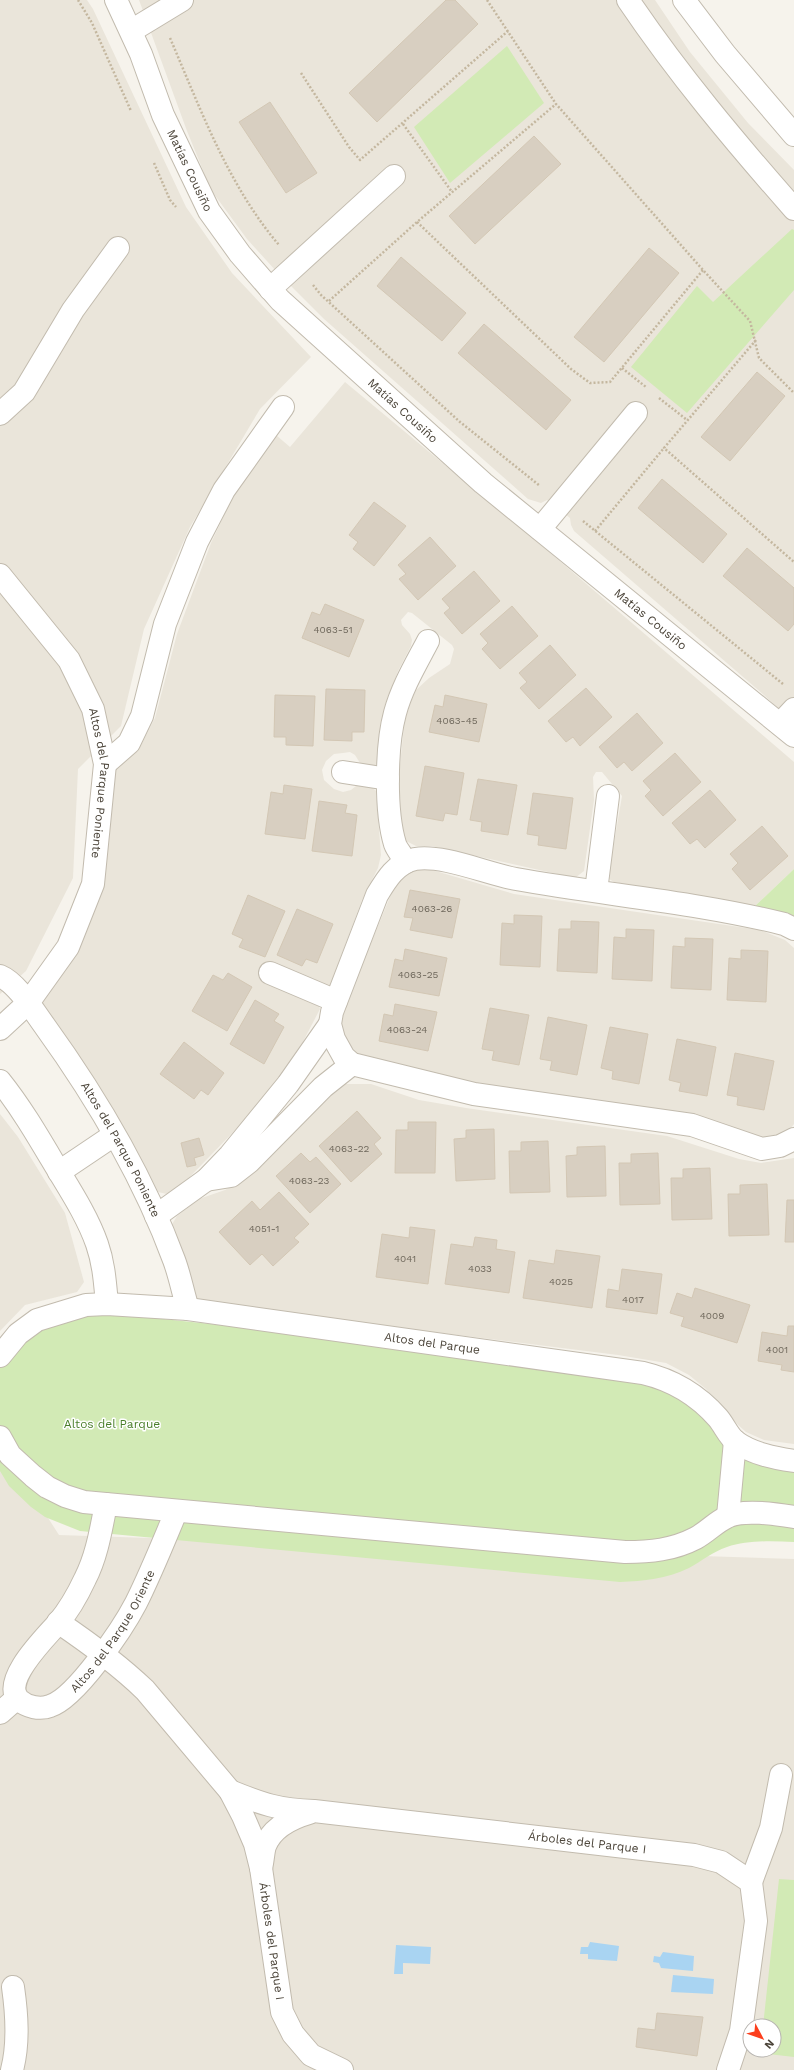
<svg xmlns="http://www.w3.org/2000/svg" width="794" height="2070" font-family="'Work Sans',sans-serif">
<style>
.residential{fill:#eae5da;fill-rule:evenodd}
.green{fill:#d2eab5}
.water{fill:#a9d4f2}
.building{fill:#d8cfc1;stroke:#d3c7b4}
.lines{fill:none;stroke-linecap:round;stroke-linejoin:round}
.minor-casing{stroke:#c2bbae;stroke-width:24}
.path{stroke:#c4b79f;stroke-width:2.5;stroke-dasharray:2 2;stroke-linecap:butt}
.minor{stroke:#fff;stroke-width:22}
.labels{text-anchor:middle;stroke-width:3;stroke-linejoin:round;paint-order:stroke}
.number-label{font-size:10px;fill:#6e675b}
.street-label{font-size:12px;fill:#4b4439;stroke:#fff}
.park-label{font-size:12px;fill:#4a7f2a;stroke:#fff}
</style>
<rect width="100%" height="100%" fill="#f6f3ec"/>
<g class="residential">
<path d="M0,0H87L93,9L186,207L232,273L311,357L260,409L190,527L144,629L121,726L78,769L73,878L26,971L0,994Z"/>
<path d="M139,0H655L690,52L748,123L794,170V723L764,695L574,531L571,525L570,518L547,500L541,503L528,499L324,319L276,271L247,239L211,190L187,131Z"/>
<path d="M345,382L534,539L794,762V869L753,908L614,882L609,879V872L622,796L602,772H596L593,777L594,800L584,871L575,878L432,846H416L406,841L402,837L399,775L405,716L415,691L429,678L450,664L454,649L452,645L412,613L408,612L401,620L402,625L410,634L412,640L411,646L398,671L388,699L378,762L374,767L366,768L360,763L355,755L350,752L343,753L334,754L326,761L322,770L324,780L334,789L343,792L351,790L356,786L362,784L372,787L376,791L381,855L378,868L362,900L331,983L318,1004L320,1009L295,1057L270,1094L180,1187L167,1194L158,1192L41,1014L40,999L70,958L110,774L119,763L141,745L155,718L177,634L211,543L238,486L276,435L290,447Z"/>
<path d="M425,868L514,894L760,930L785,940L794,948V1124L786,1134L772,1142L472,1083L358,1058L341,1035V1015L397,880L404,872Z"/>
<path d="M339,1084H371L419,1100L466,1108L667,1136L739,1159L761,1163L794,1158V1444L764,1440L746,1432L727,1415L706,1389L689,1375L666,1363L618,1355L203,1303L193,1300L171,1226L177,1216L199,1199L225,1190L240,1182Z"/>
<path d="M0,1114L18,1137L65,1213L84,1282L77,1292L25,1305L0,1331Z"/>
<path d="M0,1443L59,1535L794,1559V2070H0ZM750,2026H774V2050H750Z"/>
</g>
<g class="green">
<path d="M507,46L544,103L450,183L414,127Z"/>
<path d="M792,229L794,230V290L687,413L631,367L697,286L713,302Z"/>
<path d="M794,869V921L753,908Z"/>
<path d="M87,1311L640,1369L742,1435L794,1457V1542C772,1541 747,1540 727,1547C712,1552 702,1561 689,1568C666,1579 644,1581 620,1582L80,1531L45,1517L31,1507L9,1486L0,1471V1368L8,1355L39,1326Z"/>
<path d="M779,1879L794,1880V2057L760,2053L761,2050H774V2026H763Z"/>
</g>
<g class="water">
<path d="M590,1942L619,1946L617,1961L588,1959V1954H580L581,1947H588Z"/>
<path d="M396,1945L431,1947L430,1964L403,1963V1974H394Z"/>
<path d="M663,1952L694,1956L693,1971L661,1968L659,1963L653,1962L654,1956L660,1957Z"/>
<path d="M673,1975L714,1979L713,1994L671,1992Z"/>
</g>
<g class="building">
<path d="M446,0H455L478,24L377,122L349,93Z"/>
<path d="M270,102L317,173L286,193L239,122Z"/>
<path d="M534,136L561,164L475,244L449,216Z"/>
<path d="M649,248L679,273L604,362L574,337Z"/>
<path d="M401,257L466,313L442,341L377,286Z"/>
<path d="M484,324L571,400L546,430L458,353Z"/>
<path d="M757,372L785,396L730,461L701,437Z"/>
<path d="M662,479L727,534L703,563L638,508Z"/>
<path d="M374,502L406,526L374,566L353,549L358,542L349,535Z"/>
<path d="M430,537L456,566L418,600L399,579L406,574L398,565Z"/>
<path d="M747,548L794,588V624L788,631L723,576Z"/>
<path d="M474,571L500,601L462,634L444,613L450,608L442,599Z"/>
<path d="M325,604L364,620L349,657L302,638L312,612L320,615Z"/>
<path d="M512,606L538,636L500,669L482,649L488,643L480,634Z"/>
<path d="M550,645L576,675L539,709L520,688L527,682L519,673Z"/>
<path d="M586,688L612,717L580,746L573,737L566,742L548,721Z"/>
<path d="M326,689L365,690L364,732H352V741L324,740Z"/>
<path d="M275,695L315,696L313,746L286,745V737H274Z"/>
<path d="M445,695L487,704L479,742L429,732L435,705L443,707Z"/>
<path d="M637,713L663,743L632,771L624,762L617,768L599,747Z"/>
<path d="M675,753L701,782L663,816L645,796L651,790L643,781Z"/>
<path d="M425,766L464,773L457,815L445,813L443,821L416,816Z"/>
<path d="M478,779L517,785L508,835L481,831L482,822L470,820Z"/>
<path d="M284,785L312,789L305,839L265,834L271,792L283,794Z"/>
<path d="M710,790L736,820L705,848L697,839L690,844L672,823Z"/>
<path d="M533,793L573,798L566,849L538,845L539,836L527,834Z"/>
<path d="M319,801L347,805L345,813L357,815L352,856L312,851Z"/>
<path d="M762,826L788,856L750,890L732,869L738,863L730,854Z"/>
<path d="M410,890L460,899L452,938L410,930L413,918L404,917Z"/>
<path d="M248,895L285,911L265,957L239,947L243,939L232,934Z"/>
<path d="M297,909L333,924L317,963L306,959L302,966L277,955Z"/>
<path d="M514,915L542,916L540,967L500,965L502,923L514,924Z"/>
<path d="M571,921L599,922L597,973L557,971L559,929H571Z"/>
<path d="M626,929L654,930L652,981L612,979L614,937L626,938Z"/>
<path d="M685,938L713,939L711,990L671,988L673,946L685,947Z"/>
<path d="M405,949L447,958L439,996L389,987L395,959L403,961Z"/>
<path d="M741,950L768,951L766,1002L727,1000L729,958L741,959Z"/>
<path d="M228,973L252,987L227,1031L192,1011L213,975L223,980Z"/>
<path d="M255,1000L279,1014L274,1021L284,1027L264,1064L230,1044Z"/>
<path d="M395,1004L437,1012L428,1051L379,1041L384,1014L393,1016Z"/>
<path d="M490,1008L529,1015L519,1065L492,1060L494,1051L482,1049Z"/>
<path d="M548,1017L587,1025L577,1075L550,1070L552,1061L540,1059Z"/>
<path d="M610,1027L648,1034L639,1084L612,1079L613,1071L601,1068Z"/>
<path d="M677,1039L716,1047L707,1096L679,1091L681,1083L669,1080Z"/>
<path d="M184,1042L224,1073L208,1095L201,1090L194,1099L160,1074Z"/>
<path d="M735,1053L774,1061L764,1110L737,1105L738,1097L727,1095Z"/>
<path d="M357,1111L381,1138L374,1144L382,1154L351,1182L319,1146Z"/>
<path d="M408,1122H436L435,1173H395L396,1130H408Z"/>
<path d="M494,1129L495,1179L456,1181L454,1139L466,1138V1130Z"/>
<path d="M199,1138L204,1155L194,1158L196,1165L187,1167L181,1143Z"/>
<path d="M548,1141L550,1192L510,1193L509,1151H521V1142Z"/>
<path d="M605,1146L606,1196L567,1197L566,1156L577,1155V1147Z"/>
<path d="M301,1153L310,1162L316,1157L341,1184L310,1213L276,1176Z"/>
<path d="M658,1153L660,1204L620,1205L619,1163H631V1154Z"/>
<path d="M710,1168L712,1219L672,1220L671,1178H683V1169Z"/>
<path d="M767,1184L769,1235L729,1236L728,1194H740V1185Z"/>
<path d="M279,1192L309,1224L294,1238L299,1242L273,1266L262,1254L250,1265L219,1232L252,1201L260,1210Z"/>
<path d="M787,1200H794V1242H785Z"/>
<path d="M410,1227L435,1230L428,1284L376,1277L382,1234L409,1238Z"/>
<path d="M475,1237L497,1240L496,1249L515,1252L509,1293L445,1284L451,1244L473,1247Z"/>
<path d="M556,1250L600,1256L592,1308L523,1298L529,1260L554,1264Z"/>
<path d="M622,1269L662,1274L657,1314L606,1307L608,1289L619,1291Z"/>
<path d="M695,1288L750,1305L737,1343L681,1326L684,1317L670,1313L677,1293L692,1298Z"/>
<path d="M788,1326H794V1372L781,1370L782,1365L758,1361L762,1332L787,1336Z"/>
<path d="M657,2013L703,2017L697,2056L636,2047L638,2028L655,2030Z"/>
</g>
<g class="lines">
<defs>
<g id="minor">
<path id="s1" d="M116,0L141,54L163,115L209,211L240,254L280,300L483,483L794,736"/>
<path d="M628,0C678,74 735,142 794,209"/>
<path d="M684,0L725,54L794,135"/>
<path d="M131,31L182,0"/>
<path d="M270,289L394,176"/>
<path d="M0,414L24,392L73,310L118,248"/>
<path d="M540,529L636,413"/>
<path id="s2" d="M0,575L69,660L93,709L105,764L93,884L68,947L28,1003L0,1029"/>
<path d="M780,724L794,709"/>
<path d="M105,764L129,743L142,716L165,624L197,542L224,490L283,407"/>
<path d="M343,772L388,779"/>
<path d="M406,862C403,856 397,850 395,844C385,811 386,746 395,713C402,687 416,664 428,641"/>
<path d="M596,891L608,796"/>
<path d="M794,929L784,924C696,902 605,895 516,879C488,874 442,854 415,859C396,863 386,880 377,895L332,1012L330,1024L334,1039L344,1057L352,1064L474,1094L692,1125L762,1149L780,1146L794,1139"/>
<path d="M270,973L336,1001"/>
<path id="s3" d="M0,976C17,983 33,1010 44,1025C96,1097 143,1176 174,1260C180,1276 183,1293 188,1309"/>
<path d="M0,1081C20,1106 36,1133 52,1160C68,1187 87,1215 97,1244C104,1264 105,1283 107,1304"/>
<path d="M59,1172L114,1135"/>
<path d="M206,1180L231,1176L249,1162L323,1087L352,1064"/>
<path d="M156,1216L206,1180L230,1155L288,1084L330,1024"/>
<path id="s4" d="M0,1356L18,1334L37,1320L86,1305L107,1304L188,1309L643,1373C673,1380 697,1394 718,1418C724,1425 729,1437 736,1442C753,1454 775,1458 794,1461"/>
<path d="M0,1437L10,1455L33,1476L47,1487L65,1496L84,1502L625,1552C650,1552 673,1550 696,1538C707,1532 716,1522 727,1517C742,1509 777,1514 794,1517"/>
<path id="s5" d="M106,1504C101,1529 97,1556 85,1579C78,1594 69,1610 58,1623C47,1636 0,1681 19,1700C27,1707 40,1710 50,1706C76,1698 123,1628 136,1603C151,1573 163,1543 176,1512"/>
<path d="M728,1516L735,1441"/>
<path id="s6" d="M58,1622C89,1643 118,1664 145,1690L230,1791L243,1816L255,1844L261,1868L282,2012L293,2034L311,2055L342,2070"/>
<path d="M0,1713L17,1698"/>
<path id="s7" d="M230,1791C262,1804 279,1810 314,1811L694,1855L721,1862L751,1882L756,1921L741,2031L728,2070"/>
<path d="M261,1868C263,1861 263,1852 265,1846C272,1828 292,1818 309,1813"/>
<path d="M751,1882L771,1828L781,1775"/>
<path d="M12,2070C19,2043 17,2015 13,1987"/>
</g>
</defs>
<use href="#minor" class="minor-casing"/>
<g class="path">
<path d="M78,0L92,23L131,111"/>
<path d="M487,0L556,104L703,270L750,321L759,358L794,393"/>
<path d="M170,38C201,110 228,185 279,245"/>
<path d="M301,73L349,147L360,160L508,31"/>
<path d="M403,124L452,192"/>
<path d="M154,163L170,200L176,207"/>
<path d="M417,222L571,369L590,383L610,382L703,270"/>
<path d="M313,285L321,295L460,422L540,486"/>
<path d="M329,301L417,222L556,104"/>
<path d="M756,340L664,448L794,562"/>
<path d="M622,368L646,387"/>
<path d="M659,398L687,420"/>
<path d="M583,521L783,684"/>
<path d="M595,531L664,448"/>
</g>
<use href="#minor" class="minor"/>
</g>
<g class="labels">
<g class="number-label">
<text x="333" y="633">4063-51</text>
<text x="457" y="724">4063-45</text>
<text x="432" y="912">4063-26</text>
<text x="418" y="978">4063-25</text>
<text x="407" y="1033">4063-24</text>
<text x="349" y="1152">4063-22</text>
<text x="309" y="1184">4063-23</text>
<text x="264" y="1232">4051-1</text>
<text x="405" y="1262">4041</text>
<text x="480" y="1272">4033</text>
<text x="561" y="1285">4025</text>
<text x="633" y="1303">4017</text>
<text x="712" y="1319">4009</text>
<text x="777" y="1353">4001</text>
</g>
<g class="street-label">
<text dy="4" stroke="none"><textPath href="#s1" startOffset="186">Matías Cousiño</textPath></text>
<text dy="4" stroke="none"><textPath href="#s1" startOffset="510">Matías Cousiño</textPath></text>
<text dy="4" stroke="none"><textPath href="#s1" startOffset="834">Matías Cousiño</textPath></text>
<text dy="4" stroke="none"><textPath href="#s2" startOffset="239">Altos del Parque Poniente</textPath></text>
<text dy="4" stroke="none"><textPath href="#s3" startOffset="213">Altos del Parque Poniente</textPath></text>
<text dy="4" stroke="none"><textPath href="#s4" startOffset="452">Altos del Parque</textPath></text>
<text dy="4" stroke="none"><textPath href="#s5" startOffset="355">Altos del Parque Oriente</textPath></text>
<text dy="4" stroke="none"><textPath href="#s7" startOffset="362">Árboles del Parque I</textPath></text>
<text dy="4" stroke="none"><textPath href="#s6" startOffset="400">Árboles del Parque I</textPath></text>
</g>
<g class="park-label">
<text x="112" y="1428">Altos del Parque</text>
</g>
</g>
<g transform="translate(762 2038) rotate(131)"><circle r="19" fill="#ffffff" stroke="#b7b4b0"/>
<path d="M0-3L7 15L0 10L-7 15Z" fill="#fc3f1d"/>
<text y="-6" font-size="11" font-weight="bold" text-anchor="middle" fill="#4b4439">N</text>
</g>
</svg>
